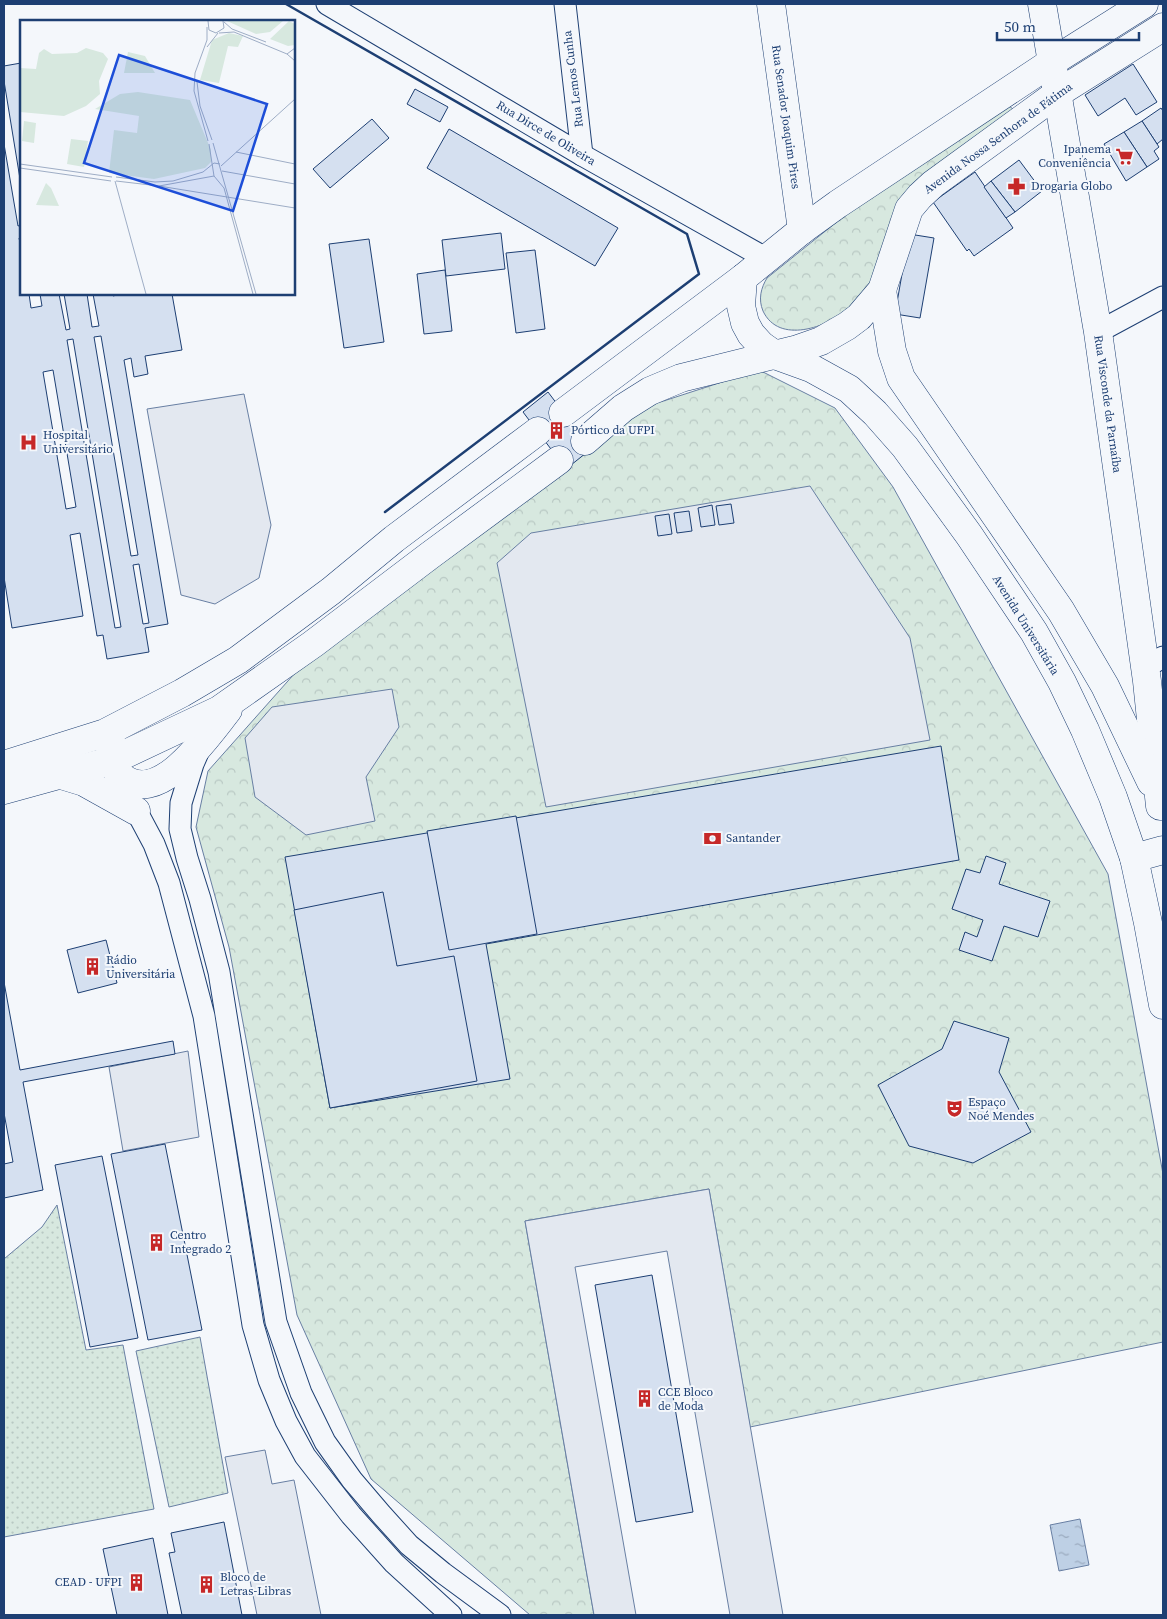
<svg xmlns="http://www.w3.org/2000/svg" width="1167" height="1619" font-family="'Source Serif 4',serif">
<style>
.grass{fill:url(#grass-dots);stroke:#687fa3}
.park{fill:url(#park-crowns);stroke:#687fa3}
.parking{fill:#e3e8f0;stroke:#687fa3}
.water{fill:url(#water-ripples);stroke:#687fa3}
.building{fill:#d5e0f0;stroke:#1d3f73;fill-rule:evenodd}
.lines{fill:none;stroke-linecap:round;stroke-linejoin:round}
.minor-casing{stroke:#1d3f73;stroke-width:23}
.major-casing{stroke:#1d3f73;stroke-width:29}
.minor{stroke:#f4f7fb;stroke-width:21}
.major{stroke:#f4f7fb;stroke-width:28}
.wall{stroke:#1d3f73;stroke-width:2.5}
.labels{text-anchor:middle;stroke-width:4;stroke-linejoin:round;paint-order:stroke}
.street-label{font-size:12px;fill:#1d3f73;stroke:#f4f7fb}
.poi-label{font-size:12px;fill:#1d3f73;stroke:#f4f7fb;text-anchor:start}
.inset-road{fill:none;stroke:#9eadc5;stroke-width:1}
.view{fill:#1d4ed8;fill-opacity:0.15;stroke:#1d4ed8;stroke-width:2.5}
.inset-edge{fill:none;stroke:#1d3f73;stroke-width:2.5}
</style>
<defs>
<pattern id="grass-dots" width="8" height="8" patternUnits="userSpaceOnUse" patternTransform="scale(1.25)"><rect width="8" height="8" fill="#d7e8df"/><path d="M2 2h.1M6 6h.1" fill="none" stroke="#b8c8c3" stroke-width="1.8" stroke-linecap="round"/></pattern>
<pattern id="park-crowns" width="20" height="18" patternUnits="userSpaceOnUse" patternTransform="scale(1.25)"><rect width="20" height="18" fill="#d7e8df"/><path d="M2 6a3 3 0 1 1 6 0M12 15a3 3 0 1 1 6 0" fill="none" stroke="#b8c8c3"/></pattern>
<pattern id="water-ripples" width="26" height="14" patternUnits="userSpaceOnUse" patternTransform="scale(1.25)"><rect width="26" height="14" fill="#bed0e5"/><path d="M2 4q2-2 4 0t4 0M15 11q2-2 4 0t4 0" fill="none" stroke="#9aaabe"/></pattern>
</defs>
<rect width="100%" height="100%" fill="#f4f7fb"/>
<g class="grass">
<path d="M57,1205L86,1350L123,1345L154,1509L4,1537V1259L42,1227Z"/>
<path d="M200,1337L228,1493L169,1507L136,1351Z"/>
</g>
<g class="park">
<path d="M1008,105L1014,110C994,126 974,142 954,158C946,165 935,171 928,179C921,186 918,198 914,206C897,238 878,287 850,309C827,327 779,345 763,311C758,299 761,288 767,278L869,196Z"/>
<path d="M759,370L835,408L893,487L1108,874L1163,1174V1342L750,1427L709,1189L525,1221L594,1615H530L371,1479L297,1315L229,947L196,827L208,771L319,646L642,408Z"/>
</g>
<g class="parking">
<path d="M244,394L271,525L259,578L215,604L181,595L147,409Z"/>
<path d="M810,486L910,638L930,740L546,807L497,563L531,533Z"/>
<path d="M392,689L399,727L366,777L375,821L306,835L255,797L245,738L272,707Z"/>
<path d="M188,1051L199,1137L123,1151L109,1067Z"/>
<path d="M709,1189L783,1615H730L667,1251L575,1267L636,1615H594L525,1221Z"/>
<path d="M265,1450L272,1484L294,1480L321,1615H257L225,1457Z"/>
</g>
<path class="water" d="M1080,1519L1089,1565L1059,1571L1050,1525Z"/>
<g class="building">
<path d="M21,63V185L4,81V66Z"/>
<path d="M1133,64L1157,102L1136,115L1125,98L1098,116L1085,95Z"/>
<path d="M415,89L448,107L440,122L407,104Z"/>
<path d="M1161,108L1163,111V139L1157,144L1142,121Z"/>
<path d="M372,119L389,138L330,188L313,169Z"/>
<path d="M1142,121L1159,147L1154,151L1159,159L1147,167L1124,132Z"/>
<path d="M449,129L618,228L595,266L427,168Z"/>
<path d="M1124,132L1147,167L1126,181L1104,144Z"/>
<path d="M4,144L18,226L21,225V238H19L21,248V294H29L31,308L42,306L40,294H59L66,330L70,329L64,294H87L92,327L99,326L93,294H113V296L121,294H172L182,350L145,356L148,374L134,377L131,358L124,360L168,624L145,628L149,652L107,659L103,635L97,636L80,533L70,535L83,616L12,628L4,577ZM101,336L138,555L131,556L94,337ZM73,339L121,627L115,628L67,340ZM53,370L76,507L66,509L43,372ZM139,564L149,623L143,624L133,565Z"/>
<path d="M1019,160L1042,191L1015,212L991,181Z"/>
<path d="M975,172L1013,228L974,256L969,249L967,251L933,202Z"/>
<path d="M991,181L1015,212L1006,218L984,187Z"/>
<path d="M501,233L505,269L446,276L442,240Z"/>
<path d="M909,234L934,238L920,318L895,314Z"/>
<path d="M369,239L384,342L344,348L329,244Z"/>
<path d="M535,250L545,329L516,333L506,253Z"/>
<path d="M445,270L452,331L424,334L417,274Z"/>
<path d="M548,392L591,449L566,469L523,412Z"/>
<path d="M731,504L734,523L719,525L716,506Z"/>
<path d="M712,505L715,525L701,527L698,508Z"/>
<path d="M689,511L692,531L677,533L674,513Z"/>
<path d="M669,514L672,534L658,536L655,516Z"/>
<path d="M941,746L959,860L486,944L510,1079L330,1108L285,857Z"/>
<path d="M516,816L537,934L449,950L427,831Z"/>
<path d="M986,856L1006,863L999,884L1050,901L1038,937L1004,926L992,961L959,950L965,932L977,937L983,920L952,909L966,869L980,873Z"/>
<path d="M383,892L397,966L454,956L477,1081L330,1108L294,910Z"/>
<path d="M106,940L117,983L78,993L67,950Z"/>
<path d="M4,982L20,1070L173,1041L175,1054L23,1082L43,1190L4,1198V1164L13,1162L4,1113Z"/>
<path d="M954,1021L1009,1038L999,1072L1031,1132L973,1163L909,1146L878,1085L942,1049Z"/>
<path d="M165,1144L202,1330L148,1340L111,1154Z"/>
<path d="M102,1156L138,1338L90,1347L55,1165Z"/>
<path d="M652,1275L693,1512L636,1522L595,1285Z"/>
<path d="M224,1522L242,1615H182L169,1553L175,1552L171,1533Z"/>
<path d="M153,1538L168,1615H117L103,1549Z"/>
</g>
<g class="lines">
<defs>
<g id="minor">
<path d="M327,4L582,155L767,259"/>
<path d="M565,4L582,155"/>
<path d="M1098,332L1163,297"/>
<path d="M1145,668L1163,657"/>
<path d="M200,748L193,764L181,803L180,829L187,858L200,899L219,972L276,1322L301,1393L325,1442L352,1480L381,1514L409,1545L443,1573L500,1615"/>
<path d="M129,797L154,844L169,883L204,1016L253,1325L269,1380L286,1421L305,1456L351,1515L394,1563L451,1615"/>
</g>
<g id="major">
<path d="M771,4L802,230"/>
<path d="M1042,4L1098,332L1147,681L1160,806"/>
<path d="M743,278L741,306L745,323L751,334L761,345L775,355L811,368L849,389L875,413L905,447L969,535L1034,632L1062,682L1085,730L1113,797L1134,858L1148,923L1163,1005"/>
<path d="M882,290L892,351L901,378L1061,611L1105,686L1151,782"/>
<path d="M563,413L743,278L802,230L838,204L1052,62L1144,4"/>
<path d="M585,441L623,408L650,391L681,378L798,349L821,341L847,326L859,317L882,290L909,209L920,196L933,184L1058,93L1163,27"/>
<path d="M111,741C109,753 113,769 122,777C159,808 208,735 228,710"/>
<path d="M4,765L105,733L182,693L238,660L331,591L394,539L538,431"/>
<path d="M61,775L84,782L136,811"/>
<path d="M4,790L113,760L219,710L313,644L429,556L559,460"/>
<path d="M1134,858L1163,850"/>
</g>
</defs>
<use href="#minor" class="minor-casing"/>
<use href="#major" class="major-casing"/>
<use href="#minor" class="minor"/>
<use href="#major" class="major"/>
<path class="wall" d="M286,4L687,234L699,274L385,512"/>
</g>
<defs>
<symbol id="supermarket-bare" viewBox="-9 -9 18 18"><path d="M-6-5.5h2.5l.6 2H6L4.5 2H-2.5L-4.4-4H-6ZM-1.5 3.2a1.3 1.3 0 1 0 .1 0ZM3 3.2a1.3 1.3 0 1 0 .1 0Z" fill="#c62828" stroke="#f4f7fb" stroke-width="2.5" paint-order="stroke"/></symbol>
<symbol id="pharmacy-bare" viewBox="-9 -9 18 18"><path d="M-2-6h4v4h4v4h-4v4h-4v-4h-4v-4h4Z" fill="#c62828" stroke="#f4f7fb" stroke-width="2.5" paint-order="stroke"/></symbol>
<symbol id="building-bare" viewBox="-9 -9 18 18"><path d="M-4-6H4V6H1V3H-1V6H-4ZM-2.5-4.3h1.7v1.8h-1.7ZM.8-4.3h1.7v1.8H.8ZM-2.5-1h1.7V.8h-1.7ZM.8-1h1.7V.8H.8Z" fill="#c62828" stroke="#f4f7fb" stroke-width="2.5" paint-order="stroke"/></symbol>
<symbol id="hospital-bare" viewBox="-9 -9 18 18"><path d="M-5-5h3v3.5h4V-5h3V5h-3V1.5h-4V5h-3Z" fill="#c62828" stroke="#f4f7fb" stroke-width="2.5" paint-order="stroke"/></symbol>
<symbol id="bank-bare" viewBox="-9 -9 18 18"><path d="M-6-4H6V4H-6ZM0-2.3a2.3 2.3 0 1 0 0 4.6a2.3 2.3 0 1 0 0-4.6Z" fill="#c62828" stroke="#f4f7fb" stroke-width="2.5" paint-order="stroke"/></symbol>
<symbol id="theatre-bare" viewBox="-9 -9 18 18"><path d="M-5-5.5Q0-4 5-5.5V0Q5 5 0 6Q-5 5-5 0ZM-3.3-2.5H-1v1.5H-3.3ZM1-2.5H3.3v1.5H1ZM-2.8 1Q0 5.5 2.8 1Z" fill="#c62828" stroke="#f4f7fb" stroke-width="2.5" paint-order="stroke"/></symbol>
</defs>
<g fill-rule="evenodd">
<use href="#supermarket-bare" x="1112" y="144" width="25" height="25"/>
<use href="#pharmacy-bare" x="1004" y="174" width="25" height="25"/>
<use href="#building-bare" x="544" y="418" width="25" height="25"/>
<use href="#hospital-bare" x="16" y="430" width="25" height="25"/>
<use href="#bank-bare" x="700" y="826" width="25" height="25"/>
<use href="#building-bare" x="80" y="954" width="25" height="25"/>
<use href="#theatre-bare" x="942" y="1096" width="25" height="25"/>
<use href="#building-bare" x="144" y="1230" width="25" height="25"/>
<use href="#building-bare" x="632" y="1386" width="25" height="25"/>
<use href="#building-bare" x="124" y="1570" width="25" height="25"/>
<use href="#building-bare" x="194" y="1572" width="25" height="25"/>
</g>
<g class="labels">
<g class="street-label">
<text transform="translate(573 79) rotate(-97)" y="4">Rua Lemos Cunha</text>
<text transform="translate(786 117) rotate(82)" y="4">Rua Senador Joaquim Pires</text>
<text transform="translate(546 133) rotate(31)" y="4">Rua Dirce de Oliveira</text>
<text transform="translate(998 138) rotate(-36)" y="4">Avenida Nossa Senhora de Fátima</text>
<text transform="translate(1108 404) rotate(82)" y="4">Rua Visconde da Parnaíba</text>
<text transform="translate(1026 625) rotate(58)" y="4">Avenida Universitária</text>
</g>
<g class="poi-label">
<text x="1111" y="153" text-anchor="end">Ipanema<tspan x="1111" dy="14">Conveniência</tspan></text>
<text x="1031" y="190">Drogaria Globo</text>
<text x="571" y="434">Pórtico da UFPI</text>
<text x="43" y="439">Hospital<tspan x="43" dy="14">Universitário</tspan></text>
<text x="726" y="842">Santander</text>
<text x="106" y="964">Rádio<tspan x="106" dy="14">Universitária</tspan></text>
<text x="968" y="1106">Espaço<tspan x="968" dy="14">Noé Mendes</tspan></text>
<text x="170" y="1239">Centro<tspan x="170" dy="14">Integrado 2</tspan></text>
<text x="658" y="1396">CCE Bloco<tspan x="658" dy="14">de Moda</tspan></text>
<text x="220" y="1581">Bloco de<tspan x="220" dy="14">Letras-Libras</tspan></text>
<text x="122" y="1586" text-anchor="end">CEAD - UFPI</text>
</g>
</g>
<g transform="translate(20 20)">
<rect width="275" height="275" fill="#f4f7fb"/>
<path d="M108,32L125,36L135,53H104Z" fill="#d7e8df"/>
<path d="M207,1H263L250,12L236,14ZM66,28L83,33L88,39L79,61L80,74L66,86L44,96L0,92V48L16,49L19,33L24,29L32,34L57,33Z" fill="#d7e8df"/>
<path d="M269,1L275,4V25L268,26L250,19ZM209,13L223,16L218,27L208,26L199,63L180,60L192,20ZM118,72L170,80L191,130V142L185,148L134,159L89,153L94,110L117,113L119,96L75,89L100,74ZM26,163L31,168L39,186L16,185Z" fill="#d7e8df"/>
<path d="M4,101L16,103L14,123L2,121ZM51,119L68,121L64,147L47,144Z" fill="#d7e8df"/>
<path class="inset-road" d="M188,1L189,10L196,13L204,8L203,1M204,2L212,9L246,22M187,7V20L175,53L174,71L188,121M199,13L214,12L267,34M187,27L198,13M275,28L267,34L275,41M177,62L180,86L192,120M193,123L236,274M189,124L194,156M216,132L275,144M0,144L92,157M201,146L275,79M0,148L91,161M202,151L275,164M194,156L204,168L233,274M96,157L135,162L153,161L183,152L194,143L200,144M95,161L126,274M96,161L139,166L194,156M139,166L275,188"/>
<path class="view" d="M99,35L247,84L213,191L64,143Z"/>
<rect width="275" height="275" class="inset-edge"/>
</g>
<rect width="1167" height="1619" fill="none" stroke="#1d3f73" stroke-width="10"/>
<path d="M997 32v8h142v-8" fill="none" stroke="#1d3f73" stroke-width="2.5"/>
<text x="1004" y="32" font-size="15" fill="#1d3f73" stroke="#f4f7fb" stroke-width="4" paint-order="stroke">50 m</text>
</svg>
